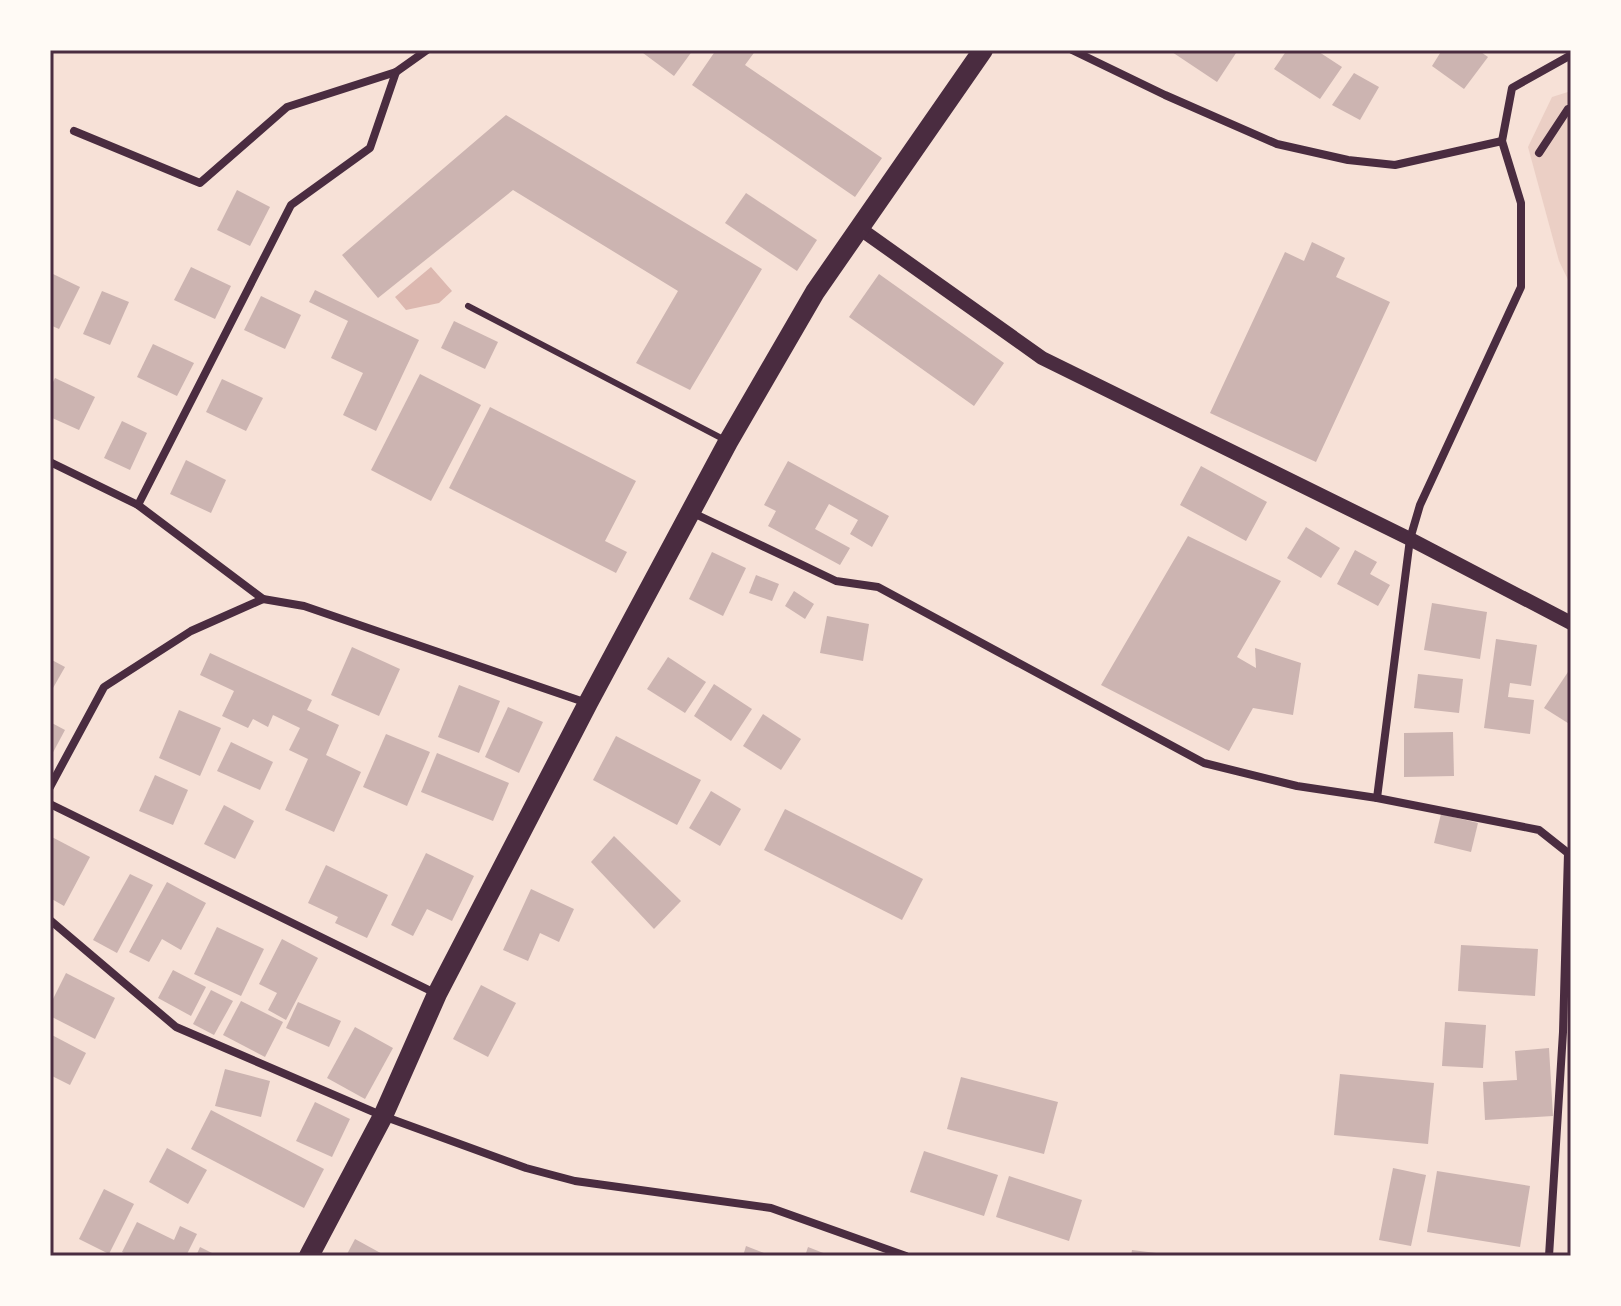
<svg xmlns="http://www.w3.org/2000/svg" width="1621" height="1306" font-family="'PT Serif',serif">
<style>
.green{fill:#ebcfc5}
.water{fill:#dcb8b0}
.building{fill:#ccb4b1}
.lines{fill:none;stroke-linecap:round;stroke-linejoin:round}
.service{stroke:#4a2c40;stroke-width:6}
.minor{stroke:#4a2c40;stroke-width:8}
.tertiary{stroke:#4a2c40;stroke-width:14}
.primary{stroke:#4a2c40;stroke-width:20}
.neatline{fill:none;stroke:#4a2c40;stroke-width:3}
</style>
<rect width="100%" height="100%" fill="#f7e1d7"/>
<path class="green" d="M1571,91V286L1559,261L1528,147L1552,97Z"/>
<path class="water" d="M431,267L452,291L439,303L406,310L395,297Z"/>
<g class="building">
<path d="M639,50H693L674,76Z"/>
<path d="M716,50H756L745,65L882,158L855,197L692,85Z"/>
<path d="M1169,50H1238L1217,82Z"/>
<path d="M1287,50H1316L1342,67L1320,99L1274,69Z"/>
<path d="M1442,50H1478L1488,57L1464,89L1432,66Z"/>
<path d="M1354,73L1379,87L1360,120L1332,105Z"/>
<path d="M506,115L762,269L690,390L636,363L678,291L513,190L378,298L342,255Z"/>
<path d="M237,190L270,207L250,246L217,230Z"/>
<path d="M746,193L817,240L797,271L725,223Z"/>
<path d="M1312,242L1345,258L1336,277L1390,302L1316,462L1210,413L1285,252L1304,261Z"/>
<path d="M191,267L231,286L215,319L174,300Z"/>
<path d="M53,274L80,287L59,329L50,325V280Z"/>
<path d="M879,274L1004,363L974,406L849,317Z"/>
<path d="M315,290L419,340L376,431L343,415L363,373L331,358L348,321L309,302Z"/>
<path d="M102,291L129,302L110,345L83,334Z"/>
<path d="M261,296L301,315L285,349L244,330Z"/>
<path d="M454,321L498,342L485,369L441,348Z"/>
<path d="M153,344L194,363L177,396L137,377Z"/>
<path d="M420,374L481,405L431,501L371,470Z"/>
<path d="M55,378L95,397L79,430L50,417V388Z"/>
<path d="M222,379L263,398L246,431L206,412Z"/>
<path d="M490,407L636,481L605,541L627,552L616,573L449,488Z"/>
<path d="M122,421L147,433L130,470L104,458Z"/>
<path d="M186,460L226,480L211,513L170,494Z"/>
<path d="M788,461L889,516L872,547L850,534L858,520L829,504L815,529L850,548L840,565L768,526L776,511L764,505Z"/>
<path d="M1201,466L1267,502L1246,541L1180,505Z"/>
<path d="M1306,527L1340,548L1321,578L1287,558Z"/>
<path d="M1188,536L1281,581L1237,657L1256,668L1255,648L1301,663L1293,715L1253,708L1229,751L1101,685Z"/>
<path d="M1355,550L1377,562L1370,574L1390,585L1378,606L1337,584Z"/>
<path d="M712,552L746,568L723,616L689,599Z"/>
<path d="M756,575L779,584L772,601L749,593Z"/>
<path d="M794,591L814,604L805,619L785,606Z"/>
<path d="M1432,603L1487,612L1480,659L1424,650Z"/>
<path d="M827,616L869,624L863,661L820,653Z"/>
<path d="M1496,639L1537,645L1531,686L1510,683L1508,697L1534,700L1530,734L1484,728Z"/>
<path d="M352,647L400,669L379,716L331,695Z"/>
<path d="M210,653L312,700L307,710L339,725L326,755L361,772L334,832L285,810L308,759L289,750L300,728L273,715L268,727L253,719L248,728L222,716L234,691L200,675Z"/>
<path d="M668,657L706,682L685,713L647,689Z"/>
<path d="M50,659L65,667L53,688L50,686Z"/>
<path d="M1568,672L1571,674V725L1544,708Z"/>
<path d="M1418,674L1463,679L1459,713L1414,708Z"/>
<path d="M714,684L752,709L731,741L694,716Z"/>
<path d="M459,685L500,701L479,753L438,737Z"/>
<path d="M508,707L543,722L519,773L485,757Z"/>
<path d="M179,710L221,728L200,776L159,758Z"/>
<path d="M763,714L801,739L781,770L743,746Z"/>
<path d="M50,722L65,730L50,758Z"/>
<path d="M1453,732L1454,776L1404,777V733Z"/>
<path d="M386,734L430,752L407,806L363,787Z"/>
<path d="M616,736L701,780L677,825L593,780Z"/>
<path d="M231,742L273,762L260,790L217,771Z"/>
<path d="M437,753L509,783L493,821L421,792Z"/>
<path d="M155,775L188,790L173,825L139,811Z"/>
<path d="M711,791L741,809L720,846L689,828Z"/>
<path d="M224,805L254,821L235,859L204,844Z"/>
<path d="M785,809L923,879L902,920L764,850Z"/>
<path d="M1441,814L1478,823L1471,852L1434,843Z"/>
<path d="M50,836L90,857L64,906L50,898Z"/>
<path d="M614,836L681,901L654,929L591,862Z"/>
<path d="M426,853L474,876L452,921L427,909L413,936L391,925Z"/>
<path d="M326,865L388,895L367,938L335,923L338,917L308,903Z"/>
<path d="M130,874L153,885L117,953L93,940Z"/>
<path d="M167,882L206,903L181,950L162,939L149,962L129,952Z"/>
<path d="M531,889L574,909L559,942L540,933L528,961L503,950Z"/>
<path d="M217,927L264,949L241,996L194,974Z"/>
<path d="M282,939L318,958L286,1020L268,1010L277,993L259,984Z"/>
<path d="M1461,945L1538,949L1535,996L1458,991Z"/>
<path d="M173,970L206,987L191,1016L158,998Z"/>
<path d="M66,973L115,998L95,1039L50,1016V1005Z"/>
<path d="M481,985L516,1003L488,1057L453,1039Z"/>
<path d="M211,990L233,1001L214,1035L193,1024Z"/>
<path d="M241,1001L283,1022L265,1057L223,1035Z"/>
<path d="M298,1002L341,1021L329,1047L286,1028Z"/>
<path d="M1445,1022L1486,1025L1483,1068L1442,1066Z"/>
<path d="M355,1027L393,1048L365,1099L327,1078Z"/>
<path d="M50,1034L86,1053L70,1085L50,1075Z"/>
<path d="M1549,1048L1553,1116L1485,1120L1483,1082L1517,1080L1515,1051Z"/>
<path d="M225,1069L270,1081L261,1117L215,1106Z"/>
<path d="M1340,1074L1434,1083L1428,1144L1334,1135Z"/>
<path d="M961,1077L1058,1102L1044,1154L947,1129Z"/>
<path d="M315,1102L350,1119L332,1157L296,1141Z"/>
<path d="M211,1110L324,1169L304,1208L191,1149Z"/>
<path d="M167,1148L207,1170L188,1204L149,1182Z"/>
<path d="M924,1151L998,1175L984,1216L910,1192Z"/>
<path d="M1393,1168L1426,1175L1411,1246L1379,1240Z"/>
<path d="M1437,1171L1530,1186L1520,1247L1427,1232Z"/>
<path d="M1009,1176L1082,1200L1069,1241L996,1217Z"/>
<path d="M104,1189L134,1204L109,1254L79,1239Z"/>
<path d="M137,1222L174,1240L180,1226L197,1234L186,1256H130L122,1252Z"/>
<path d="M355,1239L386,1256H346Z"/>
<path d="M746,1246L772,1256H743Z"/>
<path d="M200,1247L218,1256H196Z"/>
<path d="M808,1247L831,1256H805Z"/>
<path d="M1132,1250L1164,1254V1256H1131Z"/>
</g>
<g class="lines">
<path class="service" d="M468,306L725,440"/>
<g class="minor">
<path d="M1072,50L1165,95L1277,144L1348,160L1395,165L1502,141"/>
<path d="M74,131L200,183L287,107L396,72L427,50"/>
<path d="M1539,153L1568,109L1571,108"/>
<path d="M50,462L138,505L263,599"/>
<path d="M138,505L291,205L370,148L396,72"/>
<path d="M691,512L836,581L878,587L1204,763L1297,786L1377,798L1539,830L1568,853L1563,1032L1549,1256"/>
<path d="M50,787L104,687L191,631L263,599L304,606L587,703"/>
<path d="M1377,798L1410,539L1420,505L1521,287V203L1502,141L1512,88L1571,55"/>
<path d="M50,804L437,994"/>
<path d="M50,920L176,1027L383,1116L526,1168L575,1181L771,1208L906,1256"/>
</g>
<path class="tertiary" d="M859,228L1042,358L1410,539L1571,623"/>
<path class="primary" d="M309,1256L383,1116L437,994L588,703L728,442L815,292L983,50"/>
</g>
<rect width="1621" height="1306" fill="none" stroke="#fffaf5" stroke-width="104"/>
<rect x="52" y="52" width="1517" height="1202" class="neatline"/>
</svg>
